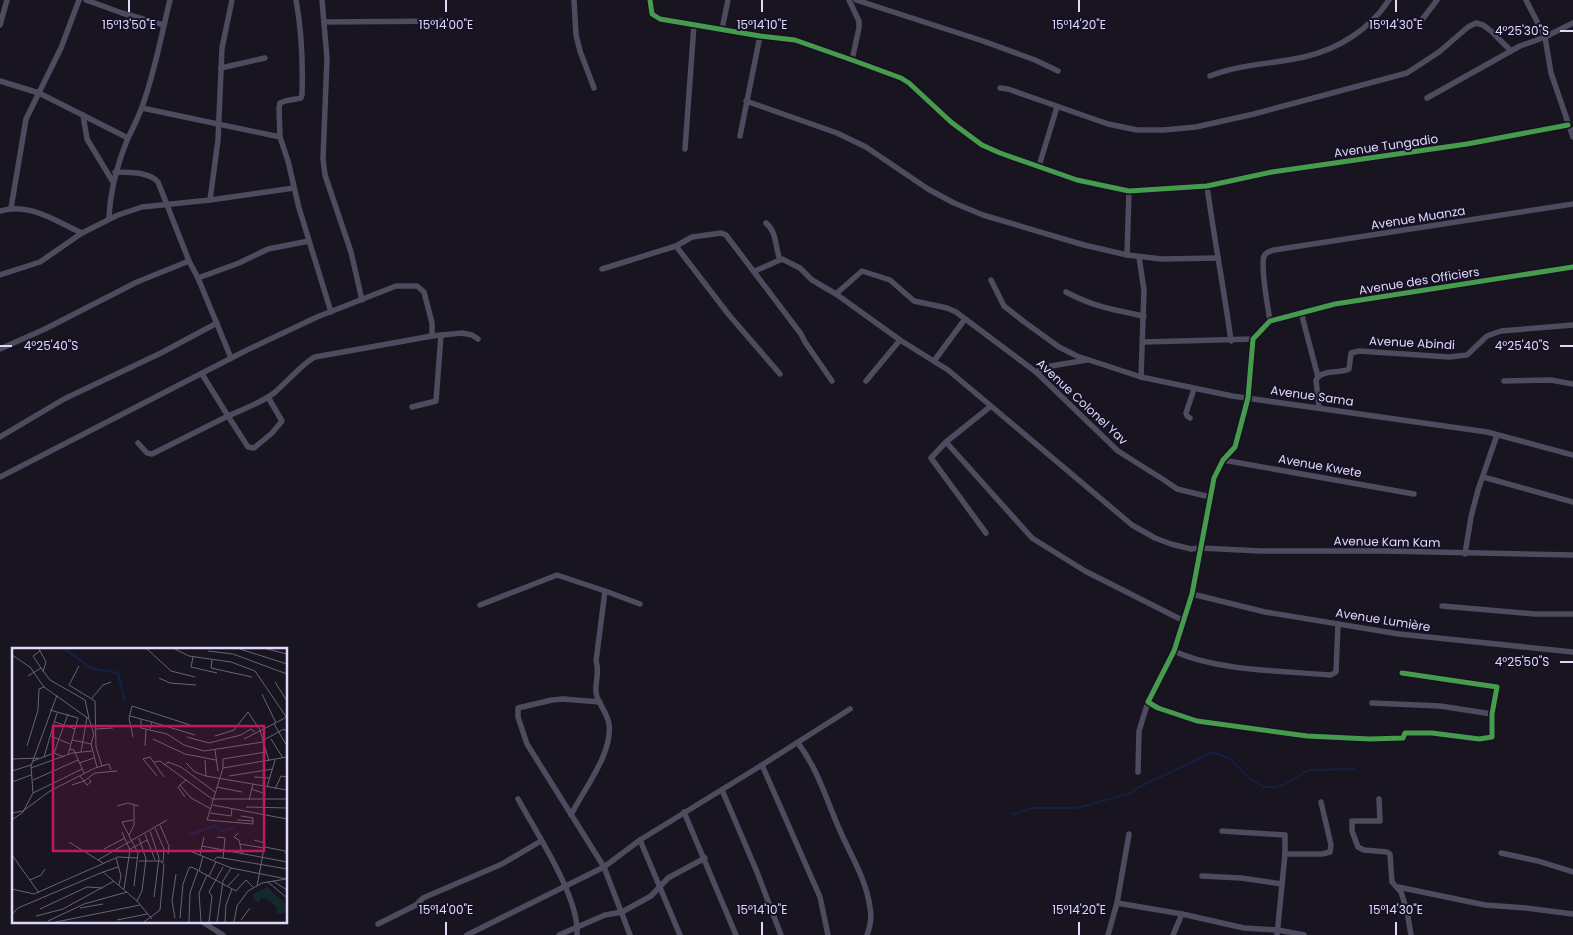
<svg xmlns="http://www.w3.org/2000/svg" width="1573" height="935" font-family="Poppins,sans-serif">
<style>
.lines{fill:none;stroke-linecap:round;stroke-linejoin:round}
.stream{stroke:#132042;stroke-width:2}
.minor{stroke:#4e4b5f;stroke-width:5.5}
.cycleway-casing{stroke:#161124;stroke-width:8}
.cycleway{stroke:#469c4c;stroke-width:5}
.ticks{fill:none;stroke:#e0d8fb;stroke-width:2}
.labels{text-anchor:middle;stroke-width:4;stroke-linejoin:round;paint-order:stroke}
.street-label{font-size:12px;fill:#e0d8fb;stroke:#161124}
.inset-river{fill:none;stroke:#132042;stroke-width:2.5}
.inset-road{fill:none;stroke:#686378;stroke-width:1}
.view{fill:#c2185b;fill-opacity:0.15;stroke:#c2185b;stroke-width:2.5}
.inset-edge{fill:none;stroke:#e0d8fb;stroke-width:2.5}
.ticks-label{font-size:12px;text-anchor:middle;fill:#e0d8fb;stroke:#161124;stroke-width:4;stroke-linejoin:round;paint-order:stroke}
</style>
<rect width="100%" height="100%" fill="#181520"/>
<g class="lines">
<path class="stream" d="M1013,814L1033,808H1077L1132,793L1137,788L1213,752L1230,759L1249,778L1264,787H1274L1283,785L1309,770L1354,769"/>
<g class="minor">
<path d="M86,0L122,13L164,25"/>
<path d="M296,0C302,32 303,63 302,95L301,98L285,101L280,103L279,108L280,137L288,161L299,208L331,312"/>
<path d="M322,0L327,58L323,159L325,175L351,252L362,300"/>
<path d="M574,0L576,35L580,51L594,88"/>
<path d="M650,0L652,14L660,19L760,36L795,40L852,60L901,78L909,83L951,122L982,145L1000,153L1077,180L1129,191L1207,186L1272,172L1467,144L1568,125"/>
<path d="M849,0L859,21V28L852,60"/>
<path d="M856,0L983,41L1035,60L1058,71"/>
<path d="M1526,0L1545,37L1551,73L1573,137"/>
<path d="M1421,21L1437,0"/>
<path d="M324,22L449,21"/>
<path d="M0,25L7,0"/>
<path d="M722,29L728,0"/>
<path d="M221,68L265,58"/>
<path d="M1210,76C1240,64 1273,64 1304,57C1339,49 1370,29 1389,0"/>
<path d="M0,81L39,93L128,138"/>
<path d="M1000,88L1008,89L1108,124L1137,130H1164L1196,127L1254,114L1407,73L1439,52L1468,27L1476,23L1483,25L1491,31L1511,51"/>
<path d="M1427,98L1520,46L1545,37L1573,23"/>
<path d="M746,101L837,133L866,147L928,189L954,203L983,215L1084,245L1127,255L1162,259L1218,258"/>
<path d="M142,108L280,137"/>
<path d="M83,115L87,139L113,182"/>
<path d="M740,136L760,36"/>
<path d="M685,149L694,25"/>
<path d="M1039,166L1057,107"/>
<path d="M115,172C129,173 148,171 158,182L189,261L198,278L231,358"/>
<path d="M1207,186C1214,238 1224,289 1231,341"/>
<path d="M210,200L218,140L222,48L232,0"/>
<path d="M11,208L26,119L61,48L79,0"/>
<path d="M0,211C30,202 55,221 82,233"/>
<path d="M109,219C110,190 117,165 128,138C133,128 138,118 142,107C155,72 161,36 170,0"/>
<path d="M766,223C777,232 775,247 780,260"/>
<path d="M1127,255L1129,191"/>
<path d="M1139,257L1144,290L1141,377"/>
<path d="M602,269L676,246"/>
<path d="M755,271L782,259L800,268L812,280L836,294L900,340L948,370L991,406"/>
<path d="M0,275L40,262L82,233L118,215L142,207L210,200L294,188"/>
<path d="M198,278L239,263L268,249L309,241"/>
<path d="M991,280L1004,306L1023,321L1059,347L1077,356L1141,377L1232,396L1487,432L1573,455"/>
<path d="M1066,292C1094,307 1114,310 1144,316"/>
<path d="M836,294L862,271L890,280L914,301L947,308L956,312L1036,372L1118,451L1164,480L1177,489L1210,497"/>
<path d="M1301,312L1318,377L1316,380L1319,407"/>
<path d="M1270,321C1268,307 1260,267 1264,256C1266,252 1270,251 1274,250L1573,204"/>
<path d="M1143,342L1253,339"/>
<path d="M0,349L45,329L137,282L189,261"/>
<path d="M934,361L965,319"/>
<path d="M1036,372L1051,366L1087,360"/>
<path d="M202,374L228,416C243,409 261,403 274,393C285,384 304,362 315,357L432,336L462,333L472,335L478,339"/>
<path d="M780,374L729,315L676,246L692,237L721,233L726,235L801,334L805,342L832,381"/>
<path d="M1318,377C1327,369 1338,374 1349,369L1351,353L1359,351L1449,357L1467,355L1487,336L1501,331L1573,325"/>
<path d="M866,381L900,340"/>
<path d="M1504,381L1551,380L1573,384"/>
<path d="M412,407L436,401L441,335"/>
<path d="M1190,418L1187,416L1186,413L1194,389"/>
<path d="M0,437L64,399L161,353L217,323"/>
<path d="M946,442L1032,538L1085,571L1184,621"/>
<path d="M138,443L147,453L152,454L228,416L248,447L254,448L272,433L282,421L268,397"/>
<path d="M1223,460L1414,494"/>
<path d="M0,477L247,350L317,317L396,286H417L424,292L432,323V336"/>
<path d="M1483,477L1573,502"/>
<path d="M986,533L931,458L946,442L991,406L1132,525L1155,538L1171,544L1191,549L1200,548L1261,551H1385L1573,555"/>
<path d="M1465,554L1471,517L1478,490L1497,435"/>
<path d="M1192,594L1265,612L1399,634L1573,652"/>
<path d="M480,605L557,575L605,591L640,604"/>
<path d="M1442,606L1535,614H1573"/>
<path d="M1174,651C1216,671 1285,671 1331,675L1336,672L1338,624"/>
<path d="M1402,673L1497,687L1492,714V737L1479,739L1432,733H1405L1403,738L1370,739L1307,736L1197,721L1158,708L1148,702L1174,651L1192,594L1214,478L1223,460L1235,447L1248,398L1253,339L1270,321L1335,304L1573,267"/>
<path d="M600,702L563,699L552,700L518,708V717L527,744L604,867L630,935"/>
<path d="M1372,703L1440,706L1492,714"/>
<path d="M798,743C819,771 827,802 841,833C852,857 867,882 870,908C872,917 870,927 867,935"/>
<path d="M762,765L820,897L828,935"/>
<path d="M1138,772L1139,731L1148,702"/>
<path d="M722,790L757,872L781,935"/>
<path d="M518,799C536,832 580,898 577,935"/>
<path d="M1379,799L1380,821H1352V831L1358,847L1364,850L1387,852L1390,854L1392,882L1401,892L1407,911L1411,935"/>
<path d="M684,812L736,935"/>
<path d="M571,815C584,789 613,753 609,724C607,711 596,701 596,692C595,681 600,672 596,661L605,591"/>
<path d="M1222,831L1285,835V854L1277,935"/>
<path d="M640,840L680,935"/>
<path d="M1501,853L1538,861L1573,872"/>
<path d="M1285,854H1322L1330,852L1331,845L1321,802"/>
<path d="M1202,876L1241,878L1282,884"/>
<path d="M1398,887L1485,905L1526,908L1573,914"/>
<path d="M1117,903L1182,914L1244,928L1278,930L1304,935"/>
<path d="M201,921L223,935"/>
<path d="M378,924L416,905L423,898L502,864L541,841"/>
<path d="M467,935L604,867L640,840L762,765L850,709"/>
<path d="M559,935L605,915L622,912L651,896L668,878L705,858"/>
<path d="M1108,935L1117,903L1129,834"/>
<path d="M1173,935L1182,914"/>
</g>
<defs>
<g id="cycleway">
<path d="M650,0L652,14L660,19L760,36L795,40L852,60L901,78L909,83L951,122L982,145L1000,153L1077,180L1129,191L1207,186L1272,172L1467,144L1568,125"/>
<path d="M1402,673L1497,687L1492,714V737L1479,739L1432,733H1405L1403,738L1370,739L1307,736L1197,721L1158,708L1148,702L1174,651L1192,594L1214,478L1223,460L1235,447L1248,398L1253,339L1270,321L1335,304L1573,267"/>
</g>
</defs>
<use href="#cycleway" class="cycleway-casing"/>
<use href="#cycleway" class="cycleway"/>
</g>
<path class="ticks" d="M129,0V12M446,0V12M762,0V12M1079,0V12M1396,0V12M1560,31H1573M0,346H12M1560,346H1573M1560,662H1573M446,922V935M762,922V935M1079,922V935M1396,922V935"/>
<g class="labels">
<g class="street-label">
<text transform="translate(1386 146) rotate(-8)" y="4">Avenue Tungadio</text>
<text transform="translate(1418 218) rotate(-9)" y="4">Avenue Muanza</text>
<text transform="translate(1419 281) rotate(-9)" y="4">Avenue des Officiers</text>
<text transform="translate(1412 343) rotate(3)" y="4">Avenue Abindi</text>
<text transform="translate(1312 396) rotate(8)" y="4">Avenue Sama</text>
<text transform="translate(1082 402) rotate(43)" y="4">Avenue Colonel Yav</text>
<text transform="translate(1320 466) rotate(10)" y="4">Avenue Kwete</text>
<text transform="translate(1387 542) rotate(1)" y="4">Avenue Kam Kam</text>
<text transform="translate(1383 620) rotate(9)" y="4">Avenue Lumière</text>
</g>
</g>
<g transform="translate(12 648)">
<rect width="275" height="275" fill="#181520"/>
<path d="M255,239L275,257V264L265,266V260L254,250H249L247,255L242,252L241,246Z" fill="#15282b"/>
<path class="inset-river" d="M53,1L79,20L106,25L113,54M177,187L203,178L210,183L222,180"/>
<path class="inset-road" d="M27,1L34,14L31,24M135,1L159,23L183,29M163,1L177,8L219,14L243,23L275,70M228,1L275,16M255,1L275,6M28,3L21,8L29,20L38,32L73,52L77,70M196,3L221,6L275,26M0,7L18,19L32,39L77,71L82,86L79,96L85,119M181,9L179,19L205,25M200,12L199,20L240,29M16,28L29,20M147,30L158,35L184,37M263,34L275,53M57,37L83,53L84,99L90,118M57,37L67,18M250,46L264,75M80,50L91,37L99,34M38,62L66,70L56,107M118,68L140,74L138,81M129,71V80L155,86L172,97L192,103L251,94M43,74L63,81M140,74L183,87M262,76L275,98M84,81L101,80M39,88L58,96M203,88L222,82L236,64L248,82L257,113M121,89L117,70L120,58L178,77M175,89L197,95L229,87L239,81L243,84M141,91L173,106L204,112M232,91L275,69M259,91L271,110M60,92L79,96M250,93L272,81L275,84M15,98L26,62L27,41L32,39M133,98L134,81M57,101L62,102L72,125M203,102L206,123M69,104L75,69M42,105L56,66M32,109L45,65M0,111L27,110M193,112L194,128M21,113L42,105L52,109M142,114L148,113L174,132M67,115L82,110M174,115L183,124L194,128L275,142M153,117L156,114L169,119L203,144M19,120L60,105L80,103M211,120L195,172L241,176V170L229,168M211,120L275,109M211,120V111L254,104M0,123L19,117M68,128L72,133L83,125L105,123M145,128L131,111L138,109L152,129M217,128L261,121M242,129L258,130M21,132L66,112M0,134L19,127M60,137L72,133L75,137L79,134L77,131M168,137L174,132L200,151H275M168,137L179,150L199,161M168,137L166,139L173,149M205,139L230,144M255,139L263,112M239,141L254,146M263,141L269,128L275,129M21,145L70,121M237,152L241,136M201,157L275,171M105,158L116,155L127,158M234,159L275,160M0,165L11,163L38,143L83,120L97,116L99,122M198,165L219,168L220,161M0,172L11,164L21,145L19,118L45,47M121,172L110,174L126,205L122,238M225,172L241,173M148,177L157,198L156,206M143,180L152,201L151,214M138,183L147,210L142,249M110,184L118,202L112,241M226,185L222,189L227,192L230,206M133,186L143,212M117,187L122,177V157M205,189L213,190L211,210M242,192L253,195L245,238M57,194L91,215M228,196L252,200M190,198L275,214M253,199L273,203L275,207M92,201L113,190M178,203L219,220L275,231M113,204L135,192M0,207L27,245M188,207L192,189M191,208L187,223L224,243L234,232L241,239M104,210L109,228L107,237M86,212L155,172M202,212L205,209L275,221M127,213H149L152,217L148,262L132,274M91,224L106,219M197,228L204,214M18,232L29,227L33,221M261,233L275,242M256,234L275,250M216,238L227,226M0,241L22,246L106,209L126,210M125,253L130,243L134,211L127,190M68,260L91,256M28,261L75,239L91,240M0,266L6,260L91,224L125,253L140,271M24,268L51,261L102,233M163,270L160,253L164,226M168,270L171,236L177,220L179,219L186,222L178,245L177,274M105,272L135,266M229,272L238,260M36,273L72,256L115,244M44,274L128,257M189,274L187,245L195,227M197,274L200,248L197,244L211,219M205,274L211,233L219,220M213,274L214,257L220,241M222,274L225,258L236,243L250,235L274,231"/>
<path class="view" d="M41,78H252V203H41Z"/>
<rect width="275" height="275" class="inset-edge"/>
</g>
<g class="ticks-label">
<text x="129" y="29">15°13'50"E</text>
<text x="446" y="29">15°14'00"E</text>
<text x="762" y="29">15°14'10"E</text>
<text x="1079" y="29">15°14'20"E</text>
<text x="1396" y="29">15°14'30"E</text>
<text x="1522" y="35">4°25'30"S</text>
<text x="51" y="350">4°25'40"S</text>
<text x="1522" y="350">4°25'40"S</text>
<text x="1522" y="666">4°25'50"S</text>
<text x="446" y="914">15°14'00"E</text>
<text x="762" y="914">15°14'10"E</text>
<text x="1079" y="914">15°14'20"E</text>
<text x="1396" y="914">15°14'30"E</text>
</g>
</svg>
